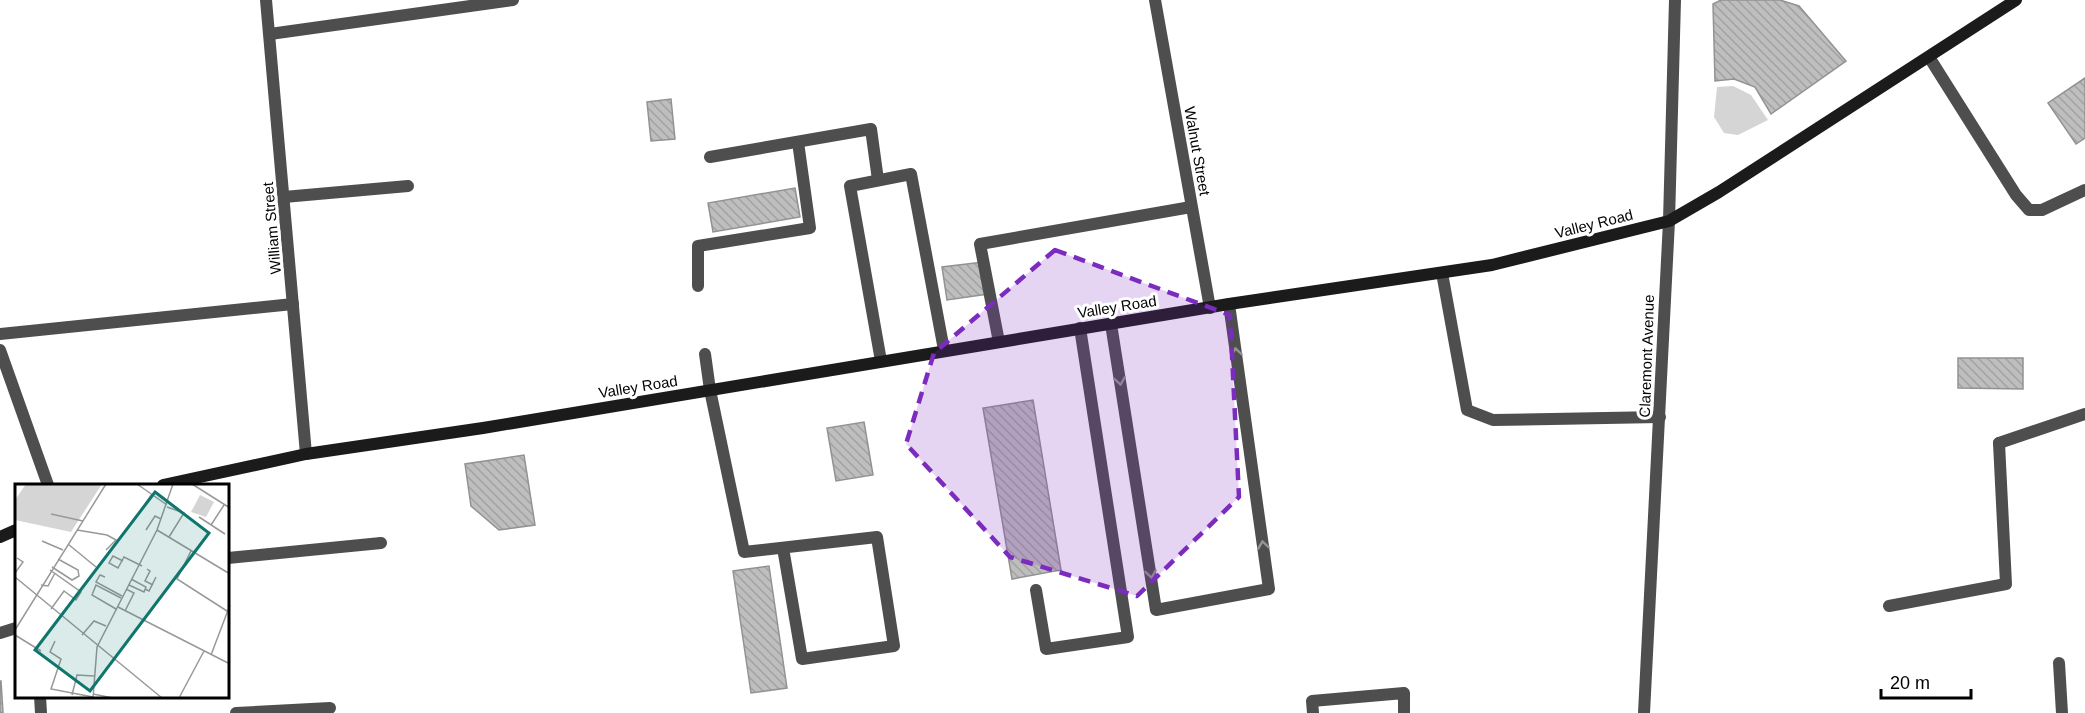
<svg xmlns="http://www.w3.org/2000/svg" width="2085" height="713" font-family="Arial,sans-serif">
<style>
.grass{fill:#d5d5d5}
.building{fill:url(#building-back-hatch);stroke:#929292;stroke-width:1.5}
.lines{fill:none;stroke-linecap:round;stroke-linejoin:round}
.service{stroke:#4e4e4e;stroke-width:12}
.minor{stroke:#4e4e4e;stroke-width:12}
.tertiary{stroke:#4e4e4e;stroke-width:12}
.secondary{stroke:#1b1b1b;stroke-width:12}
.oneway{stroke:#959595}
.marked{fill:#7b2cbf;fill-opacity:0.2;stroke:#7b2cbf;stroke-width:4.5;stroke-dasharray:12 8;stroke-linejoin:round}
.labels{text-anchor:middle;stroke-width:6;stroke-linejoin:round;paint-order:stroke}
.street-label{font-size:15px;fill:#000;stroke:#fff}
.inset-road{fill:none;stroke:#999;stroke-width:1.5}
.view{fill:#0f766e;fill-opacity:0.15;stroke:#0f766e;stroke-width:3}
.inset-edge{fill:none;stroke:#000;stroke-width:3}
</style>
<defs>
<pattern id="building-back-hatch" width="6" height="6" patternUnits="userSpaceOnUse" patternTransform="scale(1.5)"><rect width="6" height="6" fill="#bebebe"/><path d="M-1 5l2 2M0 0l6 6M5-1l2 2" fill="none" stroke="#a2a2a2"/></pattern>
</defs>
<rect width="100%" height="100%" fill="#fff"/>
<path class="grass" d="M1733,86L1751,95L1768,120L1738,135L1724,133L1714,117L1717,87Z"/>
<g class="building">
<path d="M1721,0H1780L1799,6L1846,61L1771,114L1755,87L1734,79L1715,81L1713,4Z"/>
<path d="M2085,78V138L2076,144L2048,103Z"/>
<path d="M671,99L675,139L651,141L647,102Z"/>
<path d="M795,188L800,217L713,232L708,203Z"/>
<path d="M983,262L988,294L947,300L942,267Z"/>
<path d="M1958,358H2023V389L1958,388Z"/>
<path d="M1033,400L1061,570L1012,579L983,408Z"/>
<path d="M864,422L873,475L836,481L827,428Z"/>
<path d="M524,455L535,525L499,530L471,506L465,464Z"/>
<path d="M769,566L787,688L751,693L733,571Z"/>
<path d="M0,681H1L3,713H0Z"/>
</g>
<g class="lines">
<g class="service">
<path d="M1929,57L2016,195L2029,210H2042L2085,190"/>
<path d="M710,157L871,129L878,180"/>
<path d="M284,197L408,186"/>
<path d="M1442,273L1467,410L1493,420L1660,417"/>
<path d="M698,286V246L810,228L798,142"/>
<path d="M1111,324L1156,610L1269,589L1229,304"/>
<path d="M0,334L293,304"/>
<path d="M999,342L980,244L1191,207"/>
<path d="M0,350L48,485"/>
<path d="M705,354L710,390L744,552L877,537L894,646L802,659L783,548"/>
<path d="M881,361L850,186L911,174L944,350"/>
<path d="M228,558L381,543"/>
<path d="M1036,590L1046,649L1128,637L1080,328"/>
<path d="M1889,606L2006,584L1999,443"/>
<path d="M0,633L16,628"/>
<path d="M2059,663L2062,713"/>
<path d="M236,713L330,708"/>
<path d="M1313,713L1312,701L1404,693V713"/>
</g>
<g class="minor">
<path d="M266,0L306,454"/>
<path d="M1155,0L1210,308"/>
<path d="M270,34L513,0"/>
<path d="M1999,443L2085,414"/>
<path d="M40,696L41,713"/>
</g>
<path class="tertiary" d="M1644,713L1669,221L1675,0"/>
<g class="secondary">
<path d="M163,485L306,454L483,428L1229,304L1492,265L1669,221L1719,192L2016,0"/>
<path d="M0,537L16,530"/>
</g>
</g>
<defs><path id="oneway-chevron" d="M-2-3.5L2.5 0L-2 3.5" fill="none" stroke-width="1.6" stroke-linecap="round" stroke-linejoin="round" transform="scale(1.5)"/></defs>
<g class="oneway">
<use href="#oneway-chevron" transform="translate(1236 352) rotate(-98)"/>
<use href="#oneway-chevron" transform="translate(1120 381) rotate(81)"/>
<use href="#oneway-chevron" transform="translate(1263 545) rotate(-98)"/>
<use href="#oneway-chevron" transform="translate(1151 574) rotate(81)"/>
</g>
<path class="marked" d="M1055,250L1230,315L1239,497L1137,596L1010,557L906,444L934,353Z"/>
<g class="labels">
<g class="street-label">
<text transform="translate(1197 151) rotate(80)" y="5">Walnut Street</text>
<text transform="translate(1594 224) rotate(-14)" y="5">Valley Road</text>
<text transform="translate(272 228) rotate(-95)" y="5">William Street</text>
<text transform="translate(1117 307) rotate(-9)" y="5">Valley Road</text>
<text transform="translate(1647 356) rotate(-88)" y="5">Claremont Avenue</text>
<text transform="translate(638 387) rotate(-9)" y="5">Valley Road</text>
</g>
</g>
<g transform="translate(15 484)">
<rect width="214" height="214" fill="#fff"/>
<path d="M185,11L199,18L191,33L176,28Z" fill="#d5d5d5"/>
<path d="M11,0H87L56,48L0,36V16Z" fill="#d5d5d5"/>
<path class="inset-road" d="M122,0L152,21M177,0L215,24M152,23L169,29L154,53M36,30L68,37M121,33L137,10M184,33L210,50M196,41L209,21M62,46L92,51L101,56L91,66M131,46L140,32L146,35M142,46L215,90M27,57L48,66M53,60L81,83M176,67L162,95L212,127M108,77L98,72L94,79L103,84L109,73L127,82M37,83L57,96L64,92L63,86L43,75M132,85L135,87L130,97L138,101M35,86L66,108L61,116L49,107L36,125M0,89L8,78L2,74M0,93L147,214M90,93L85,91L81,98L107,112M26,101L33,102L40,89M114,101L129,108L131,103L116,95M130,105L134,107L141,93M103,123L215,180M101,125L77,111L81,101L106,114M110,127L119,109L111,105M0,146L91,0M0,151L26,167M67,151L79,137L91,142M40,157L35,168L46,175L36,205L78,213M196,171L215,121M78,210L98,214M57,211L62,191L79,192M78,214L82,163L142,46L158,0M164,214L189,167"/>
<path class="view" d="M140,8L194,49L75,207L20,166Z"/>
<rect width="214" height="214" class="inset-edge"/>
</g>
<path d="M1881 689v9h90v-9" fill="none" stroke="#000000" stroke-width="3"/>
<text x="1890" y="689" font-size="18" fill="#000000" stroke="#ffffff" stroke-width="4.5" paint-order="stroke">20 m</text>
</svg>
